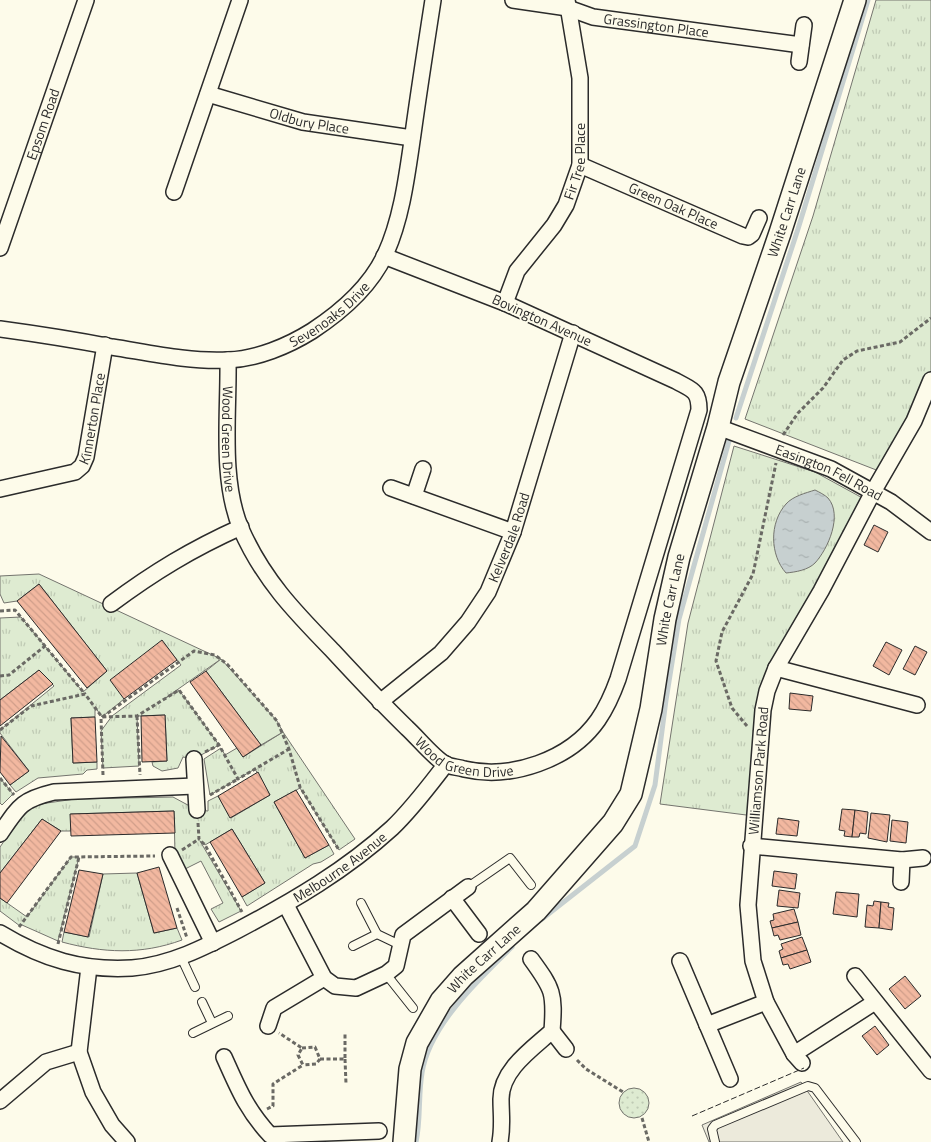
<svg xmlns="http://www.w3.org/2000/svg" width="931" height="1142" font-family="'Titillium Web',sans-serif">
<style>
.grass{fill:url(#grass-tufts);stroke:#74746e}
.park{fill:url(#park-dots);stroke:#74746e}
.garden{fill:#deebd1;stroke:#74746e}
.parking{fill:#eceadb;stroke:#74746e}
.water{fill:url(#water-ripples);stroke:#74746e}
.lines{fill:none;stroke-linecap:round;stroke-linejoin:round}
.stream{stroke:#c7d0d0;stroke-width:5}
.building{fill:url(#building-back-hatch);stroke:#2b2b2b}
.lane-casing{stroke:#2b2b2b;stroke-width:10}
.street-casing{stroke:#2b2b2b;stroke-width:18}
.secondary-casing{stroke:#2b2b2b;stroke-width:24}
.path{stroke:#6a6964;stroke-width:3;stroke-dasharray:4 2.5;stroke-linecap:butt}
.lane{stroke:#fdfbea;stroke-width:8}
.street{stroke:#fdfbea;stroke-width:15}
.secondary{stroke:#fdfbea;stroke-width:21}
.fence{stroke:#2b2b2b;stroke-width:1;stroke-dasharray:6 2.5;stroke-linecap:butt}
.labels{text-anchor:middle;stroke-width:4;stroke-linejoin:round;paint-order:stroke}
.street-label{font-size:14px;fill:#2b2b2b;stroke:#fdfbea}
</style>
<defs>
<pattern id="grass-tufts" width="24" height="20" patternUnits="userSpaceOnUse" patternTransform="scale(1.25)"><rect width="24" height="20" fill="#deebd1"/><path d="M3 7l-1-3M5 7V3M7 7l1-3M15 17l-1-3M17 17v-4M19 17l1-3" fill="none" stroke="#bfcab4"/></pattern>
<pattern id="park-dots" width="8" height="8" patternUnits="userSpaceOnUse" patternTransform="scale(1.25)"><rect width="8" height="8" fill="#deebd1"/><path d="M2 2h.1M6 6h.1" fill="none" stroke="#bfcab4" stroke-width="1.8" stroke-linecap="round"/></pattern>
<pattern id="water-ripples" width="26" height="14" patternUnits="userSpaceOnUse" patternTransform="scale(1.25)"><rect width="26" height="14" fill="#c7d0d0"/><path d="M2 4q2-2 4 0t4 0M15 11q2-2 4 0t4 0" fill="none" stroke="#abb3b3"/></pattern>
<pattern id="building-back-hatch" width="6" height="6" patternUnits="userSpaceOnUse" patternTransform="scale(1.25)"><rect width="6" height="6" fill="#f2b8a0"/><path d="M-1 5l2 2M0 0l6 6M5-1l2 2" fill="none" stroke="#d09e8a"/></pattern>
</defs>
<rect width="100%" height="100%" fill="#fdfbea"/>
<g class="grass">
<path d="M876,0H931V376L884,473L745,419L813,216Z"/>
<path d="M734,446L815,472L868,501L776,668L754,816L660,804L688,623Z"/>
<path d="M39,574L221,659L164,699L179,690L219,745L194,759L183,757L178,768L162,771L153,766L152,762L167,761L165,715L137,716L139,766L103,768L101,731L112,716L181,665L162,641L124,699L102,717L95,707V717L71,718L73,763L97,762V769L87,770L83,774L38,778L16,792L10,785L29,771L0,733V730L54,686L39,670L0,700V618L21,617L83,692L107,671L39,584L17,601L4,603L0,594V576Z"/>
<path d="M283,732L355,839L339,850L300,788L274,802L305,858L329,845L334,854L321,862L313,864L247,906L242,897L265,883L232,829L205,845L200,841L241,911L219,922L211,909L223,903L201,861L183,870L175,854L174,811L71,814V831H61L42,819L0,873V847L19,820L30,809L40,804L75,799L173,797L197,810L208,811V801L218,796L231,818L270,795L255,769L210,795L204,759L221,748L225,755L237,748L243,757Z"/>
<path d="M0,778L13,794L2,805L0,803Z"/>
<path d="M71,857H79L58,941L22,925L20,926L0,911V898L27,917Z"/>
<path d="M137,873L154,933L177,928L182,940C141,955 103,953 62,942L64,932L89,937L103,874Z"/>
</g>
<circle class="park" cx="634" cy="1103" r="15"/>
<path class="garden" d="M221,659L277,721L283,732L261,745L206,671Z"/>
<path class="parking" d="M801,1082L843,1142H709L702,1125Z"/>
<path class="water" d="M815,490C819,492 825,495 828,498C843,515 828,549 815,563C808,570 796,572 786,573C770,555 769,523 786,504C793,496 806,493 815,490Z"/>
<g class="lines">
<g class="stream">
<path d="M736,418L798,229L868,0"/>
<path d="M542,919L635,846L655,785L666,700L679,619L729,441"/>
<path d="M416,1142C421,1119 418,1096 422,1073C429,1026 479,979 512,947"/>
</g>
</g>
<g class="building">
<path d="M874,525L888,532L878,552L864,545Z"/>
<path d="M39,584L107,671L87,688L17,601Z"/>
<path d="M162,640L177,660L124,699L110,680Z"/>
<path d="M886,642L902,650L889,675L873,666Z"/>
<path d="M915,646L927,652L915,675L903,669Z"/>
<path d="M39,670L53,684L0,726V700Z"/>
<path d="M206,671L261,745L243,757L190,682Z"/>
<path d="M790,693L813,696L811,711L789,709Z"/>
<path d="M165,715L167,761L142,762L141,716Z"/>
<path d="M95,717L97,762L73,763L71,718Z"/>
<path d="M1,736L29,771L10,785L0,772Z"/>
<path d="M258,772L270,795L230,818L218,796Z"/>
<path d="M296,790L329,845L305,858L274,802Z"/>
<path d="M842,809L855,810L852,837L844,836L845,831L839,830Z"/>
<path d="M855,810L868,812L866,834L860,833L859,837H852Z"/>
<path d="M174,811L175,833L71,836L70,814Z"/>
<path d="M871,813L890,815L887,842L868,838Z"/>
<path d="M778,818L799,821L797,836L776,834Z"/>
<path d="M42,819L61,831L7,903L0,898V873Z"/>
<path d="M892,820L908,822L906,843L890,841Z"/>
<path d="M232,829L265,883L242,897L210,842Z"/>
<path d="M159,867L177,928L154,933L137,873Z"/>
<path d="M79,870L103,874L88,937L64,932Z"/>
<path d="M774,871L797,874L795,889L772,886Z"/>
<path d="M779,890L800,893L798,908L777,906Z"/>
<path d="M836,892L859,894L857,917L833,914Z"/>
<path d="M874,901L881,902L879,928L865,927L867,905L873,906Z"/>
<path d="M881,902L889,903L888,907L894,908L892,930L879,928Z"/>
<path d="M794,909L798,922L772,928L770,921L774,920L773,914Z"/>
<path d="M798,922L801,935L780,940L778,935L774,936L772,928Z"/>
<path d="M802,937L807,950L781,958L779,951L783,949L781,944Z"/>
<path d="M807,950L811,962L790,969L788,964L783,965L781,958Z"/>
<path d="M905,976L921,996L905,1009L889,989Z"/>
<path d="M875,1026L889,1045L877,1055L862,1036Z"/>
</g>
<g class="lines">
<defs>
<g id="lane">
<path d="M468,887L510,858L531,885"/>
<path d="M361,903L377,934L400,945"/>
<path d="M353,946L377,934"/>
<path d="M181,957L195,987"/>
<path d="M386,974L413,1008"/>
<path d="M202,1002L212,1023"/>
<path d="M193,1033L228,1016"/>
<path d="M715,1142L712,1129L715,1125L808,1086L815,1088L856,1142"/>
</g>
<g id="street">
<path id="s1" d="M513,0L568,8L593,17L801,45"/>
<path d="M799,62L804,25"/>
<path id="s2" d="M208,94L303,122L412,138"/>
<path id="s3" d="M580,165L743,236L748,237L752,234L759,218"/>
<path d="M174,192L240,0"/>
<path id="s4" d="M0,248L86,0"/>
<path id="s5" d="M505,303L517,271L554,225L566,205L580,165V78L567,0"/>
<path id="s6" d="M0,329C37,334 75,340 112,347C150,353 189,362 228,360C257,359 288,346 312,331C341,312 370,287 385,255C402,218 407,175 413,134C419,90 426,45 433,0"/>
<path id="s7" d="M228,360C229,413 220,479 241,529C263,579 294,611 331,649C356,676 380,702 407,728C418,738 433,757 445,764C450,767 458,767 464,769C511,780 570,760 598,720C607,707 613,693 618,679L699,410C699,390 692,390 676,381L505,303L384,256"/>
<path id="s8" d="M718,427L831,469L891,502L931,532"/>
<path d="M391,488L513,532"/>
<path id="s9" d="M0,489L75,472L82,466L86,457L105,345"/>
<path d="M414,496L423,469"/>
<path d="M111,604C154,572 192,549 241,527"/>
<path d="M776,668L917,705"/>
<path id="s10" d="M380,702L441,653L468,622L488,592L513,532L573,333"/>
<path d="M194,759L197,810"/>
<path d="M0,834C19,806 21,800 54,792L195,786"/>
<path d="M751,846L902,860L923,858"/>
<path d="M170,855L213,943"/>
<path d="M901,882L902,860"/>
<path d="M452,898L479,934"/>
<path d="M286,905L324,978L335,986L356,988L386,974L396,966L403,935L468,887"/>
<path id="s11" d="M0,933C43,959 82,971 132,968C170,965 205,947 238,930C293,901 346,870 392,828C412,809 429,786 446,764"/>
<path d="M680,961L730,1079"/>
<path d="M89,967L79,1052L93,1092L112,1125L127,1142"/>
<path d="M855,976L931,1071"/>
<path d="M707,1025L766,1002"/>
<path d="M268,1026L274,1008L324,978"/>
<path d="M552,1031L566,1049"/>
<path d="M794,1054L875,1002"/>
<path d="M224,1057C238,1088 246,1109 270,1135L379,1131"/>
<path id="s12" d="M802,1063L794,1054L766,1002L753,961L748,905L763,710L767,691L776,668L821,591L873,492L914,421L931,380"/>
<path d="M0,1101L46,1062L79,1052"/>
<path d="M500,1142C503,1125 501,1115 501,1099C501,1070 532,1049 552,1031C555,993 553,989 531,959"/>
</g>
<g id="secondary">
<path id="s13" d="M404,1142L410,1069L417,1043L441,1001L463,976L536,911L613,823L631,794L651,709L665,619L679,557L718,427L729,382L780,233L855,0"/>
</g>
</defs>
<use href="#lane" class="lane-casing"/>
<use href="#street" class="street-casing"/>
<use href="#secondary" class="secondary-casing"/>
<g class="path">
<path d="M783,435L798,413L823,388L843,360L857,351L900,342L931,318"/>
<path d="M0,611L15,610L85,694"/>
<path d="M0,676L9,675L45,646"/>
<path d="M137,716L140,775"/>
<path d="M747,726L732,708L716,661L722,632L753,574L776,463"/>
<path d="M0,730L31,706L85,694L102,717L137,716L179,690L219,745"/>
<path d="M205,752L219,745L238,779L289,749"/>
<path d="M103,775L101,718L194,651L215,655L227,664L277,721L289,749L300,787L339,850"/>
<path d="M0,778L14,795"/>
<path d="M210,795L238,779"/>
<path d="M198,823L199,839L205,845L242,912"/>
<path d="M182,850L199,839"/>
<path d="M177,908L187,938"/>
<path d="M19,927L71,857L155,856"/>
<path d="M58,944L79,857"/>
<path d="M302,1048L315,1047L320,1059L316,1064L303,1065"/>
<path d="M320,1059H345V1032"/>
<path d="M345,1059L346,1084"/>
<path d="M577,1060L586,1069L623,1092"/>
<path d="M267,1109L273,1106V1084L303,1065L298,1055L302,1048L279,1033"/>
<path d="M642,1118L649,1142"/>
</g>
<use href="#lane" class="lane"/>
<use href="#street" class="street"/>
<use href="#secondary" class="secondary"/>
<path class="fence" d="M692,1116L804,1068"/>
</g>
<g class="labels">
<g class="street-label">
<text dy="5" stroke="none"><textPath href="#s1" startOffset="146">Grassington Place</textPath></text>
<text dy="5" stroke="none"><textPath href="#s2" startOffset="105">Oldbury Place</textPath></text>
<text dy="5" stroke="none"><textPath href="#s4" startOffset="131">Epsom Road</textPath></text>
<text dy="5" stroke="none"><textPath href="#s5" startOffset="162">Fir Tree Place</textPath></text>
<text dy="5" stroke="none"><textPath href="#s3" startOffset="102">Green Oak Place</textPath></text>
<text dy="5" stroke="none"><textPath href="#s13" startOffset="1034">White Carr Lane</textPath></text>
<text dy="5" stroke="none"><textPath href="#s6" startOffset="344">Sevenoaks Drive</textPath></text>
<text transform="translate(542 320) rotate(24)" y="5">Bovington Avenue</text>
<text dy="5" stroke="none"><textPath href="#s9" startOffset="135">Kinnerton Place</textPath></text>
<text dy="5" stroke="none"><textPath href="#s7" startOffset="79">Wood Green Drive</textPath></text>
<text dy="5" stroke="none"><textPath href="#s8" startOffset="120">Easington Fell Road</textPath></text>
<text dy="5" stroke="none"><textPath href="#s10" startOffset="214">Kelverdale Road</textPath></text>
<text dy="5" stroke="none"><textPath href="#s13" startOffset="629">White Carr Lane</textPath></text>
<text dy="5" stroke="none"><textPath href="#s7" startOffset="500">Wood Green Drive</textPath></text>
<text dy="5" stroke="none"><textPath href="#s12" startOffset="305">Williamson Park Road</textPath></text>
<text dy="5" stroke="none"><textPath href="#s11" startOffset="372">Melbourne Avenue</textPath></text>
<text dy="5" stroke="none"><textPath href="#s13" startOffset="209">White Carr Lane</textPath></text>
</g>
</g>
</svg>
